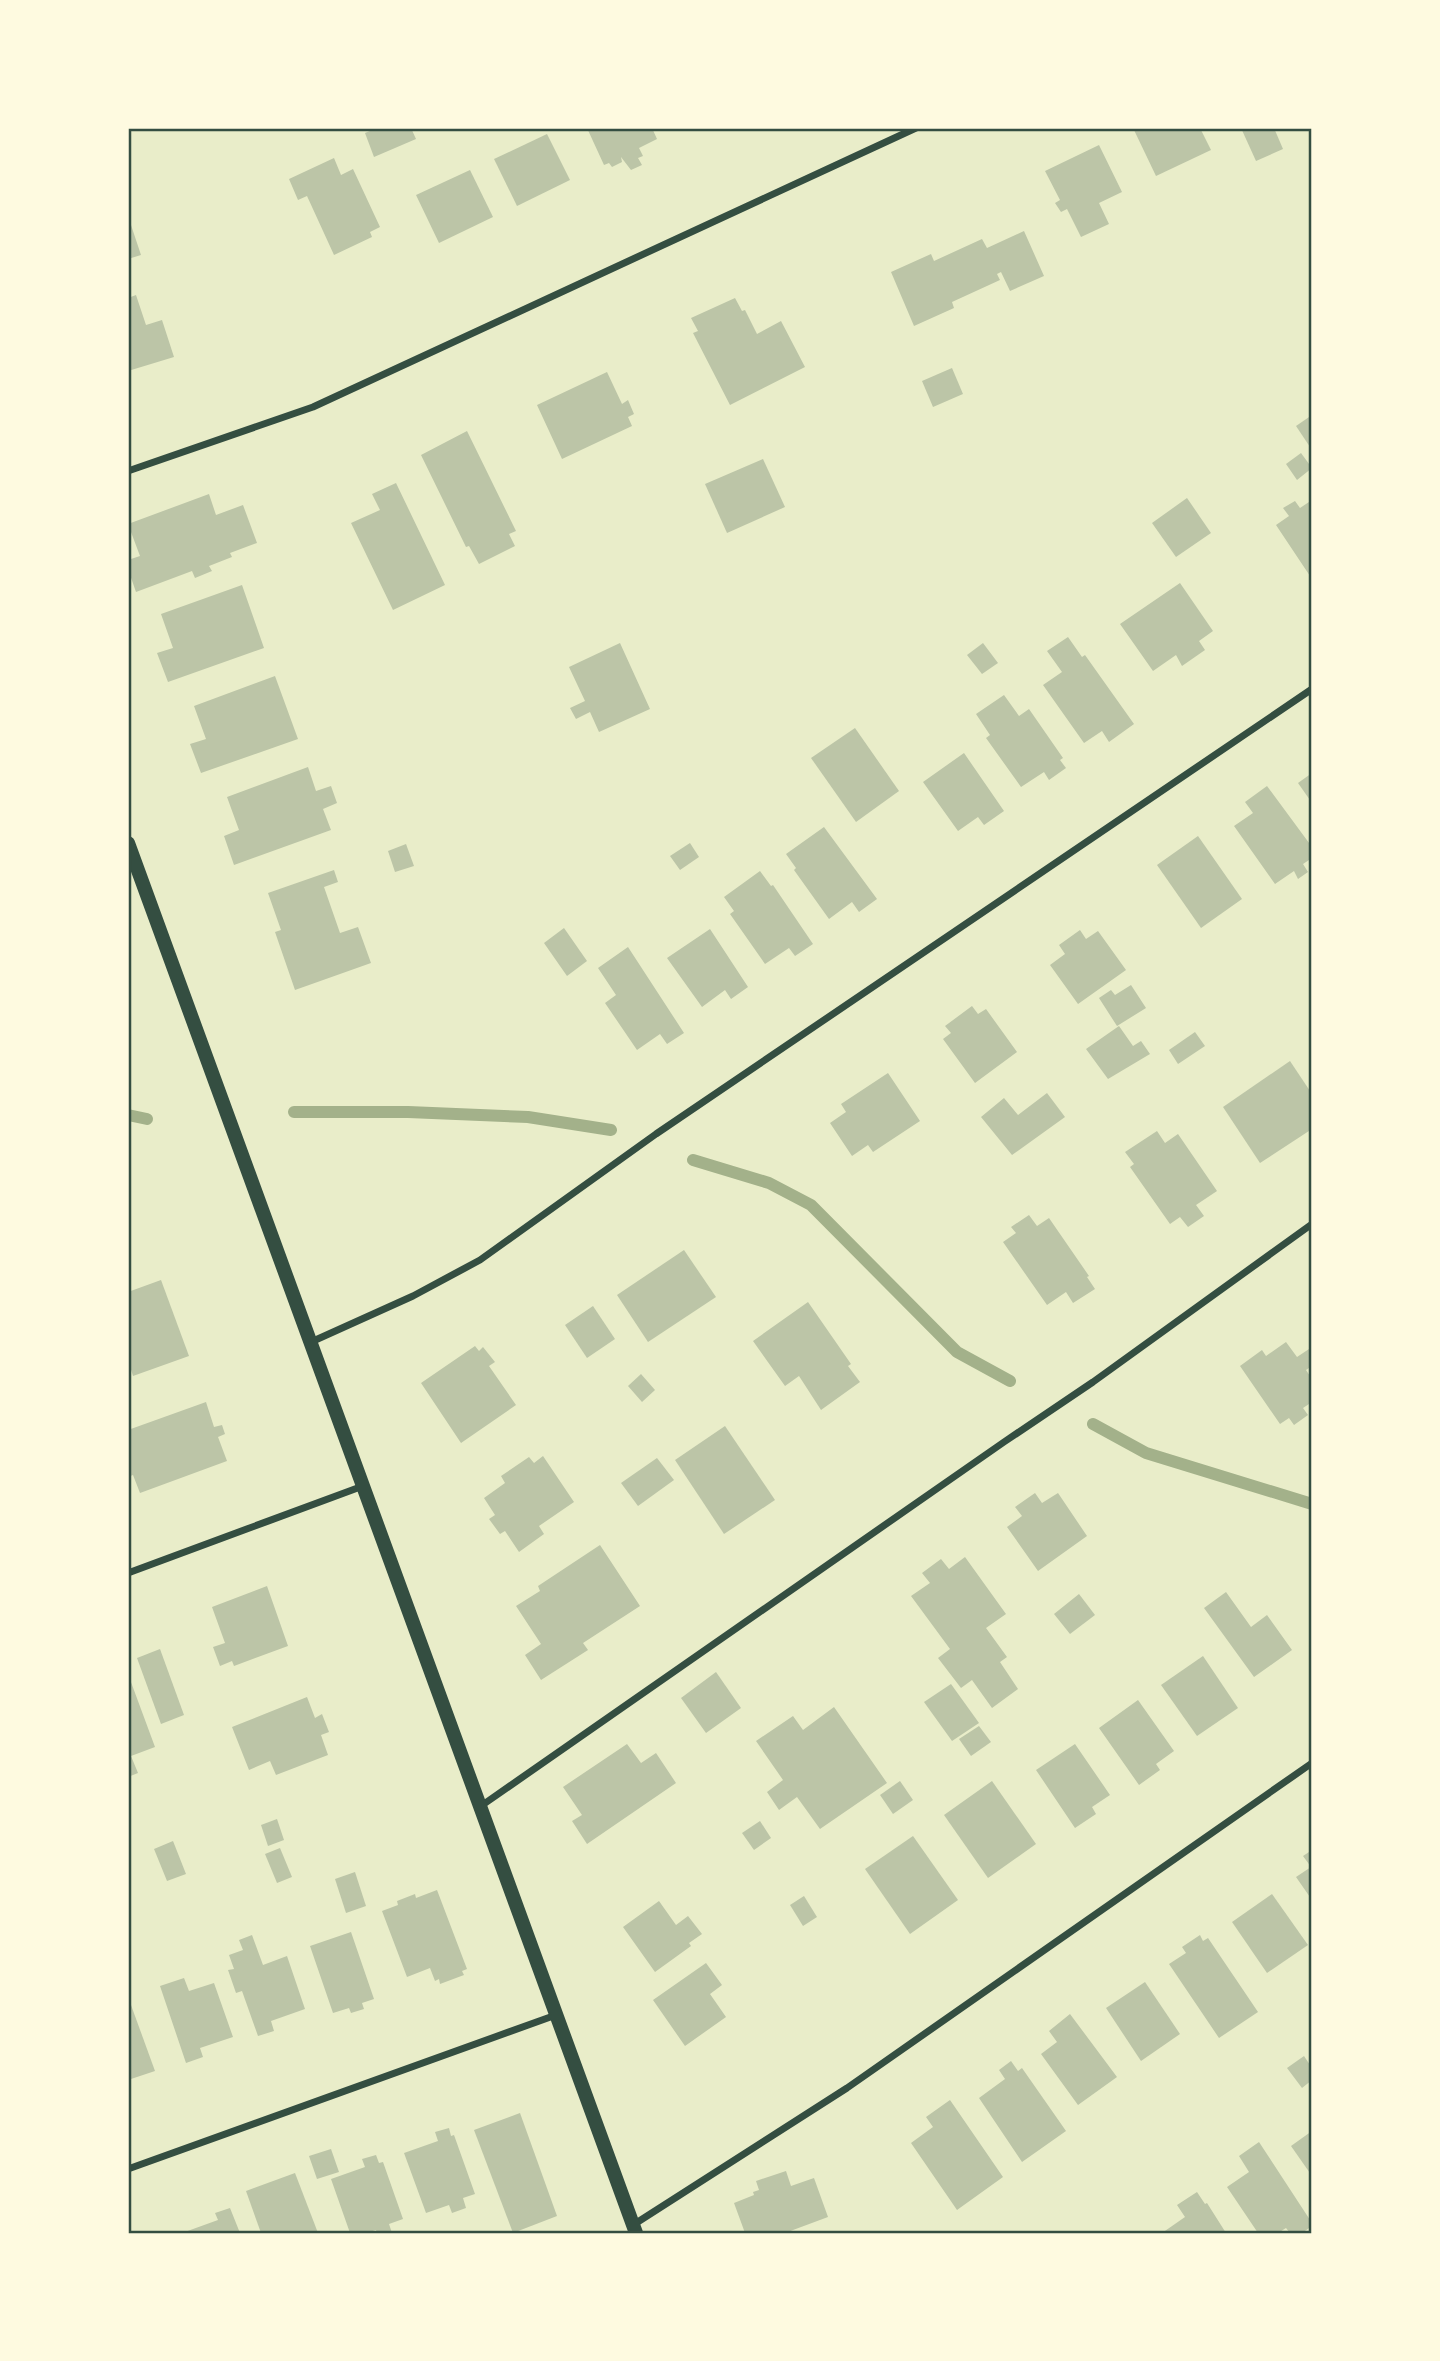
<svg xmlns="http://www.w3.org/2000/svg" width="1440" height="2361" font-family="'IBM Plex Sans',sans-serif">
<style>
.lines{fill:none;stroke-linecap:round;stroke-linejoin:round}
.stream{stroke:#a3b18a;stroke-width:12}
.building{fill:#bcc5a7}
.minor{stroke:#344e41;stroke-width:7}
.secondary{stroke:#344e41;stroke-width:14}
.neatline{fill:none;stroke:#344e41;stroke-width:2.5}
</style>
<rect width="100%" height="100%" fill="#e9edc9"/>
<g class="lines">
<g class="stream">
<path d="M294,1112H408L528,1117L611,1130"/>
<path d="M128,1115L147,1119"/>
<path d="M693,1160L769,1183L811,1205L957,1352L1010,1381"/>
<path d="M1093,1424L1146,1453L1312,1504"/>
</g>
</g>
<g class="building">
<path d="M377,128H411L416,139L374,157L365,133Z"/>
<path d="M587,128H652L657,139L639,148L643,156L638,158L642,165L631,170L621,157L622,162L612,167L609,163L604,165Z"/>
<path d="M1137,128H1200L1211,150L1156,176L1134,130Z"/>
<path d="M1241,128H1274L1283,149L1256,161Z"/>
<path d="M547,134L570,180L517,206L494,159Z"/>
<path d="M1099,145L1122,192L1099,203L1109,224L1081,237L1067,209L1061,212L1055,203L1060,200L1045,171Z"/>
<path d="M334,158L341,175L353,169L380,227L370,232L372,237L334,255L307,196L298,200L289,179Z"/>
<path d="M470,170L493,217L439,243L416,195Z"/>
<path d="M128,216L141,255L128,259Z"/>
<path d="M1024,231L1044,276L1010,291L1001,272L997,274L1000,280L952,302L954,308L914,326L891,272L931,254L934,261L982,239L987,248Z"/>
<path d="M136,295L146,325L162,320L174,357L128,371V298Z"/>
<path d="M735,298L742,311L745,310L757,334L781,321L805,367L730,405L693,333L698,331L691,318Z"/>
<path d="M952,368L963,394L933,407L922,381Z"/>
<path d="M607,372L622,404L628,400L634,414L628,417L632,426L562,459L537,405Z"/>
<path d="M1312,415V450L1296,426Z"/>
<path d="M467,431L516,531L509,534L515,546L479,564L469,546L466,547L421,455Z"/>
<path d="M1301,453L1312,468L1297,480L1286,464Z"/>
<path d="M763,459L785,507L727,533L705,484Z"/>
<path d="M396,483L445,585L393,610L351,523L380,510L372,494Z"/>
<path d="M209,494L216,515L243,505L257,543L230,553L232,557L209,566L212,571L195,578L192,571L136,592L128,569V560L140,556L128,524Z"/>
<path d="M1187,498L1211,533L1176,557L1152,523Z"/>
<path d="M1312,500V579L1276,525L1289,516L1283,508L1295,501L1300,508Z"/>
<path d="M1180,583L1213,631L1199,641L1205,650L1182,666L1176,655L1153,671L1120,624Z"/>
<path d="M242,585L264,648L168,682L157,653L173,648L161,614Z"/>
<path d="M1068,637L1082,657L1085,655L1134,724L1109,742L1102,731L1084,743L1043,685L1062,672L1047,651Z"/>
<path d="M620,643L650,709L599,732L590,712L576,719L570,708L585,701L569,667Z"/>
<path d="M983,643L998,663L982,674L967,655Z"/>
<path d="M275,676L298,739L201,773L190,744L206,739L194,706Z"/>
<path d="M1004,695L1019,716L1029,709L1063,758L1060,760L1066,768L1049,780L1044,772L1021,787L986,738L990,735L976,714Z"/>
<path d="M855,728L899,791L856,822L811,758Z"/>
<path d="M964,753L1004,811L984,825L978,817L958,831L923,782Z"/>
<path d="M308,767L316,791L331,786L337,803L323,809L331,830L234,865L224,836L239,830L227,797Z"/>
<path d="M1312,773V803L1298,783Z"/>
<path d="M1267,786L1312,847V858L1303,864L1308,872L1298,879L1294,871L1275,884L1234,826L1253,813L1245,802Z"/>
<path d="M824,827L877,899L859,912L852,902L829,919L794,870L796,868L786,854Z"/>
<path d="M1198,836L1242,899L1201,928L1157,865Z"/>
<path d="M690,843L699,857L680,870L670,856Z"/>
<path d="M406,844L414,866L395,872L388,851Z"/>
<path d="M334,870L338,882L324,887L340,933L358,927L371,963L295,990L275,932L281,930L268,893Z"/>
<path d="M760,871L771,886L773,885L813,944L795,956L789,948L765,964L730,914L734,911L724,897Z"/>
<path d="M564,928L587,961L567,976L544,943Z"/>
<path d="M710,929L748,987L731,999L725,990L702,1007L667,958Z"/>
<path d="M1080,930L1086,939L1098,931L1126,970L1078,1004L1050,965L1065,954L1059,945Z"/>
<path d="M628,947L684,1033L667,1044L660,1034L637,1050L605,1003L616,995L598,968Z"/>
<path d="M1131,985L1146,1008L1117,1026L1099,998L1111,990L1115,995Z"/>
<path d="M972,1006L978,1014L986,1009L1017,1052L975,1083L943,1039L951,1033L945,1026Z"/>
<path d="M1119,1026L1133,1046L1141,1041L1150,1054L1108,1079L1086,1049Z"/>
<path d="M1195,1032L1205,1046L1178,1064L1169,1050Z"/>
<path d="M1290,1061L1312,1094V1129L1260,1163L1223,1107Z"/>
<path d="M888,1073L920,1121L873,1152L868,1145L852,1156L830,1123L846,1112L841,1104Z"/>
<path d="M1047,1093L1065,1117L1012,1155L981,1117L1004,1098L1018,1115Z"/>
<path d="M1157,1131L1165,1143L1178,1134L1217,1191L1196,1205L1204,1216L1188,1227L1180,1217L1170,1224L1130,1167L1134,1164L1125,1152Z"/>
<path d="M1029,1215L1037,1226L1049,1218L1089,1276L1087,1277L1095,1289L1073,1303L1066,1292L1047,1305L1003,1242L1016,1233L1011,1227Z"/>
<path d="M684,1250L716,1297L648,1342L617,1295Z"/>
<path d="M161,1280L189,1356L133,1376L128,1360V1292Z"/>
<path d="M808,1302L851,1364L848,1366L860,1382L821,1410L799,1376L785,1386L753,1341Z"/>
<path d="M593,1306L615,1339L587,1358L565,1325Z"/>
<path d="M1286,1342L1297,1357L1312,1347V1366L1306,1370L1312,1379V1402L1303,1408L1308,1415L1294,1425L1289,1418L1280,1424L1240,1366L1262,1350L1266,1356Z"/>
<path d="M475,1346L479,1351L483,1347L495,1362L489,1366L516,1405L461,1443L421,1383Z"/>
<path d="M641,1374L655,1390L642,1402L628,1386Z"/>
<path d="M206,1402L214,1427L222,1425L225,1434L218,1437L227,1461L140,1493L133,1475L128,1477V1430Z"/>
<path d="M725,1426L775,1500L724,1534L675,1460Z"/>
<path d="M543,1456L574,1502L539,1526L544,1534L519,1552L505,1531L500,1534L489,1519L495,1515L484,1498L505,1483L501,1476L529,1457L534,1463Z"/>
<path d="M657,1458L674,1480L638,1506L621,1483Z"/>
<path d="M1035,1493L1042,1503L1058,1493L1087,1536L1038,1571L1007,1527L1022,1516L1015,1507Z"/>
<path d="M600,1545L640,1606L583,1643L588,1650L541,1680L525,1655L541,1644L516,1606L540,1591L538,1586Z"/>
<path d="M965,1557L1006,1614L986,1628L1007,1657L1000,1662L1018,1689L992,1708L972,1680L961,1688L938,1658L950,1649L911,1596L930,1583L922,1573L941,1559L949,1569Z"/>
<path d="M267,1586L288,1646L234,1666L232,1661L220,1666L213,1647L225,1643L212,1607Z"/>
<path d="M1226,1592L1251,1627L1267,1615L1292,1650L1254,1677L1204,1608Z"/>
<path d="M1079,1594L1095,1615L1070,1634L1054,1614Z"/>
<path d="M160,1649L184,1715L161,1724L137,1658Z"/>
<path d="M1203,1656L1238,1708L1197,1736L1161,1685Z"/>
<path d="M716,1672L741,1708L706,1733L681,1698Z"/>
<path d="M128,1674L155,1747L131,1756L138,1773L128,1777Z"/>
<path d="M951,1684L979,1723L952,1741L924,1702Z"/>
<path d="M307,1697L315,1718L322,1714L329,1732L321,1735L328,1755L276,1775L270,1761L249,1770L232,1727Z"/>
<path d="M1138,1700L1174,1751L1156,1764L1160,1770L1139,1785L1099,1728Z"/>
<path d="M834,1707L887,1783L820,1829L797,1797L779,1810L767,1792L783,1780L756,1741L793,1716L803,1730Z"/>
<path d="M979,1726L991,1742L971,1756L959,1739Z"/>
<path d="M627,1744L641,1763L656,1753L676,1783L587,1844L572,1821L582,1815L563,1787Z"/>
<path d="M1075,1744L1110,1795L1092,1807L1096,1814L1075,1828L1036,1770Z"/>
<path d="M900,1781L913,1800L893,1814L880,1795Z"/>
<path d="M992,1781L1036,1844L988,1878L944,1815Z"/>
<path d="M277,1819L284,1840L268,1846L261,1825Z"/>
<path d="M760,1821L771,1838L754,1850L742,1833Z"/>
<path d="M913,1836L958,1900L910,1934L865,1869Z"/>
<path d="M173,1841L186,1874L167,1881L154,1849Z"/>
<path d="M280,1848L292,1877L277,1883L265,1854Z"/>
<path d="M1312,1850V1900L1296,1877L1311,1867L1303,1856Z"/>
<path d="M355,1872L366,1906L346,1913L335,1879Z"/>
<path d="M437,1890L467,1969L462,1971L464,1975L440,1984L439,1979L435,1981L430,1968L407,1977L382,1911L398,1905L397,1901L415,1894L416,1898Z"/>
<path d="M1272,1894L1308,1945L1267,1973L1232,1922Z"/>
<path d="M804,1896L817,1917L803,1926L790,1905Z"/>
<path d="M659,1901L676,1925L688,1916L702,1934L689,1943L691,1946L655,1972L623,1927Z"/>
<path d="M351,1932L374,1999L362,2003L364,2009L351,2013L349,2008L333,2013L310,1946Z"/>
<path d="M252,1935L263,1965L287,1956L305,2009L271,2021L274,2031L258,2036L242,1991L236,1993L228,1970L234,1969L229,1955L243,1950L239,1940Z"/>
<path d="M1200,1935L1203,1941L1208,1938L1258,2012L1219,2038L1169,1964L1186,1953L1182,1947Z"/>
<path d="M706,1963L722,1985L710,1994L726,2017L685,2046L653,2000Z"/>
<path d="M184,1978L189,1991L214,1983L233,2037L200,2048L203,2057L186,2063L160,1986Z"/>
<path d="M1145,1982L1180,2034L1141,2061L1106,2008Z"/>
<path d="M131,2005L155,2071L128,2080V2006Z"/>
<path d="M1070,2014L1117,2077L1078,2105L1041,2054L1057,2042L1049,2031Z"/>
<path d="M1304,2056L1312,2068V2080L1302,2088L1287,2068Z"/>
<path d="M1011,2061L1018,2071L1022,2068L1066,2131L1022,2162L979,2098L1005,2079L999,2070Z"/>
<path d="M950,2100L1003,2177L957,2210L911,2143L933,2127L926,2117Z"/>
<path d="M520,2113L557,2216L513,2233L474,2130Z"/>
<path d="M449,2128L451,2136L454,2135L475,2194L463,2198L466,2208L452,2213L449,2205L426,2213L404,2153L438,2141L435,2132Z"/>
<path d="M1312,2131V2176L1291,2146Z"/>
<path d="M1259,2142L1312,2223V2226L1302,2233H1290L1286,2228L1278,2233H1258L1227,2187L1249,2172L1239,2156Z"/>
<path d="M331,2149L339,2172L317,2179L309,2156Z"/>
<path d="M376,2155L379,2163L383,2162L403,2219L389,2224L392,2233H377L376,2230L366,2233H350L331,2179L365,2167L362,2159Z"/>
<path d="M786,2171L791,2186L814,2178L828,2217L785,2233H745L734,2203L754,2195L753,2192L759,2190L756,2181Z"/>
<path d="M295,2173L318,2233H261L246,2191Z"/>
<path d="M1197,2192L1205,2204L1207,2203L1226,2233H1162L1185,2217L1177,2205Z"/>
<path d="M230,2208L240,2233H182L218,2220L215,2213Z"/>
</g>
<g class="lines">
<g class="minor">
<path d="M128,471L313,407L916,128"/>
<path d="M311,1342L413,1296L480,1260L656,1134L1312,689"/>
<path d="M128,1573L363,1486"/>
<path d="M481,1806L1004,1442L1093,1382L1312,1224"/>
<path d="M128,2169L556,2015"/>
<path d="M633,2225L847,2088L1312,1763"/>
</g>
<path class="secondary" d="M128,843L636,2233"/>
</g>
<rect width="1440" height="2361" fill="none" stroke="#fefae0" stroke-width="259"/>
<rect x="130" y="130" width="1180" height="2102" class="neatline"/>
</svg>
